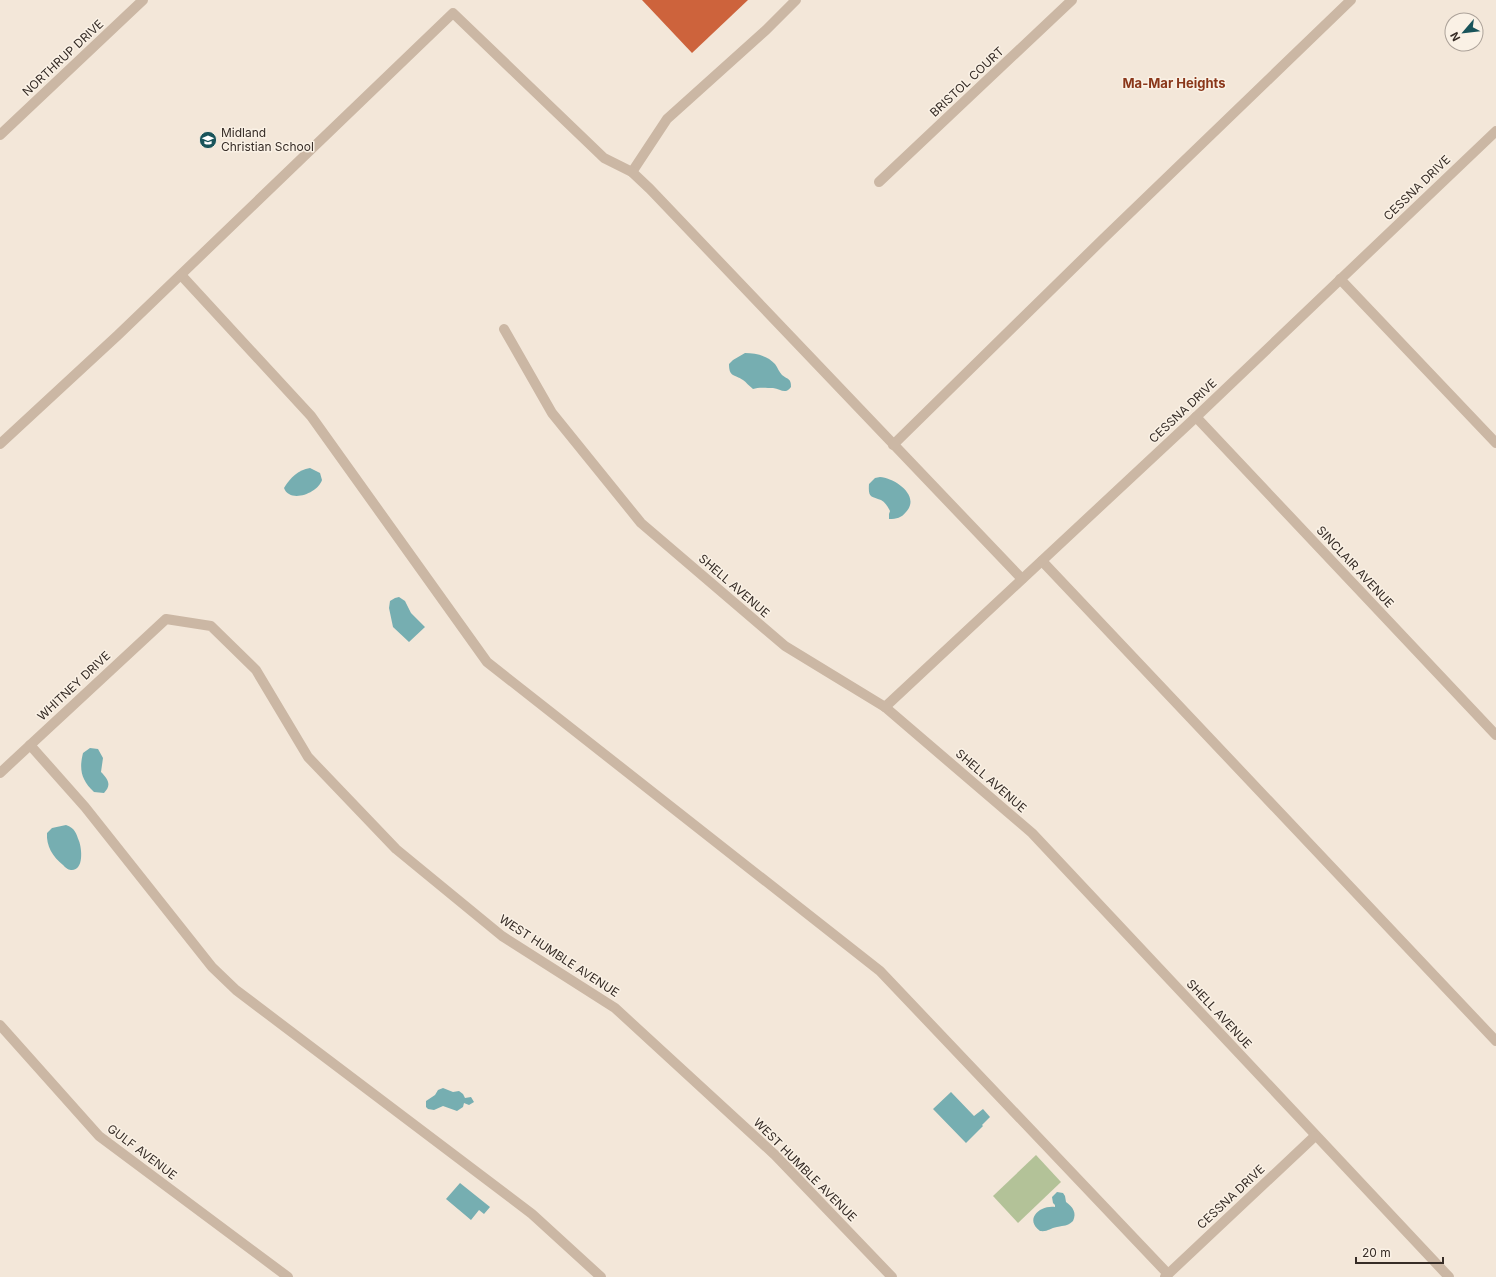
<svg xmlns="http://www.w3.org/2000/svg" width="1496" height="1277" font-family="Inter,sans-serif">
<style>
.green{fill:#b3c298}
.water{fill:#76aeb1}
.building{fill:#cd633c}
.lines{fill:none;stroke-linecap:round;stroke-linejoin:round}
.service{stroke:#cbb7a4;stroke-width:10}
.minor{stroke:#cbb7a4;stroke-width:10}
.tertiary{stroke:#cbb7a4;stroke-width:10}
.labels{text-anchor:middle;stroke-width:3;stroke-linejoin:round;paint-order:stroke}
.street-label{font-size:12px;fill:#362c26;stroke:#faf1e5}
.poi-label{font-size:12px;fill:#362c26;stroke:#faf1e5;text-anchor:start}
.neighbourhood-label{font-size:13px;font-weight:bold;fill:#8a371a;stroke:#faf1e5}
</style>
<rect width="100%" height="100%" fill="#f3e7d9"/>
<path class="green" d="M1036,1155L1061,1182L1018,1223L993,1196Z"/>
<g class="water">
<path d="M745,353C756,353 768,356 775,364C778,368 779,372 782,375C788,380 791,378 791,387C785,395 781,389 773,388C767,388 758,387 753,389C749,386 746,382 743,380C734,374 729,377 729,364L733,360Z"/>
<path d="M310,468L320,473L322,480C318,493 290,504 284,488C290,478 298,470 310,468Z"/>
<path d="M880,477C895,478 921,496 906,512C901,518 897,519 889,519V514L890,511C888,507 885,502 881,500C871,496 868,498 869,484L875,478Z"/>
<path d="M399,597L405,601L411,613L425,627L409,642L393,627L389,608L390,601L395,598Z"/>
<path d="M90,748L98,749L103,758L101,772C108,779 112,785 104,793L94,792C81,780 79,769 83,753Z"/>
<path d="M66,825C75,828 76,833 79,841C82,849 84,871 71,870C68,870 65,867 63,865C53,857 46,846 47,833L52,828Z"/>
<path d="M443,1088L453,1092L459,1091L463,1094L465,1098L471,1097L474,1102L469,1105L464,1103L463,1107L457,1111L443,1106L434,1110L428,1109L426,1107V1101L435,1095L438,1090Z"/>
<path d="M951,1092L974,1116L983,1109L990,1117L982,1125L983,1126L966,1143L933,1109Z"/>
<path d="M460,1183L490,1207L484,1214L479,1210L471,1220L446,1199Z"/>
<path d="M1057,1192L1063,1193L1065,1196L1066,1202C1073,1207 1077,1213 1073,1221C1066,1227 1065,1225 1057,1227C1050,1228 1048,1232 1040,1231C1024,1219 1040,1205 1055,1207V1205L1053,1203L1052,1197Z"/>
</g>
<path class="building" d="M642,0H748L692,53Z"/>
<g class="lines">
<g class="service">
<path d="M632,172L667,119L766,30L796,0"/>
<path d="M181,275L311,416L487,662L880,971L1168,1274"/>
<path d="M1340,279L1496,443"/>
<path d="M0,444L118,335L453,13L604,158L632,172L650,189L1022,579"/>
<path d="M893,445L1104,238L1351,0"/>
<path d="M1042,561L1496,1041"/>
<path d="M30,745L85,807L212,967L236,990L532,1214L601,1277"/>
</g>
<g class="minor">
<path d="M879,182L1072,0"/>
<path d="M504,329L552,413L641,523L785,646L885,707L1032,833L1449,1277"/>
<path d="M1196,417L1496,735"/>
<path d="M885,707L1196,417L1496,131"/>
<path d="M0,773L166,619L211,626L256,670L308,757L396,849L502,936L615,1008L775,1155L892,1277"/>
<path d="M0,1025L99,1136L288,1277"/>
<path d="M1165,1277L1315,1136"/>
</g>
<path class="tertiary" d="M0,135L143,0"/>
</g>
<defs>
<symbol id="school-disc" viewBox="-11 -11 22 22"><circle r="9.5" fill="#19545a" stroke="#faf1e5"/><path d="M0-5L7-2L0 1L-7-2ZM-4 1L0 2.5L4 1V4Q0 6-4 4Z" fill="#fff"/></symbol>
</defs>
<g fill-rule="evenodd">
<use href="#school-disc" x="198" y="130" width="20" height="20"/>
</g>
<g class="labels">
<g class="street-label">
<text transform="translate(63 58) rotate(-43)" y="4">NORTHRUP DRIVE</text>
<text transform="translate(967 82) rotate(-43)" y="4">BRISTOL COURT</text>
<text transform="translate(1417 188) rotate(-44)" y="4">CESSNA DRIVE</text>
<text transform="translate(1183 411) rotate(-43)" y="4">CESSNA DRIVE</text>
<text transform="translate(1355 567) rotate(47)" y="4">SINCLAIR AVENUE</text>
<text transform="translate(734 586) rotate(41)" y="4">SHELL AVENUE</text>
<text transform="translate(74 686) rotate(-43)" y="4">WHITNEY DRIVE</text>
<text transform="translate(991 781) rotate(41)" y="4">SHELL AVENUE</text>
<text transform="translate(559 956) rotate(33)" y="4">WEST HUMBLE AVENUE</text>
<text transform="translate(1219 1014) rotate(47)" y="4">SHELL AVENUE</text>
<text transform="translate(142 1152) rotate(37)" y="4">GULF AVENUE</text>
<text transform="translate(805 1170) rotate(45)" y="4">WEST HUMBLE AVENUE</text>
<text transform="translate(1231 1197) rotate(-43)" y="4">CESSNA DRIVE</text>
</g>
<g class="poi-label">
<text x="221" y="137">Midland<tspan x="221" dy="14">Christian School</tspan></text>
</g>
<g class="neighbourhood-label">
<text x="1174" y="88">Ma-Mar Heights</text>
</g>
</g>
<g transform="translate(1464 32) rotate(242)"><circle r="19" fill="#faf1e5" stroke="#aca299"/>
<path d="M0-3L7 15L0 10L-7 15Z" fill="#19545a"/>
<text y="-6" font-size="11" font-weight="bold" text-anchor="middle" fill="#362c26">N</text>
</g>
<path d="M1356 1257v6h87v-6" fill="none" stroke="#362c26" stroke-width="2"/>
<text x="1362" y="1257" font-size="12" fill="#362c26" stroke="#faf1e5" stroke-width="3" paint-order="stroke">20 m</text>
</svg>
